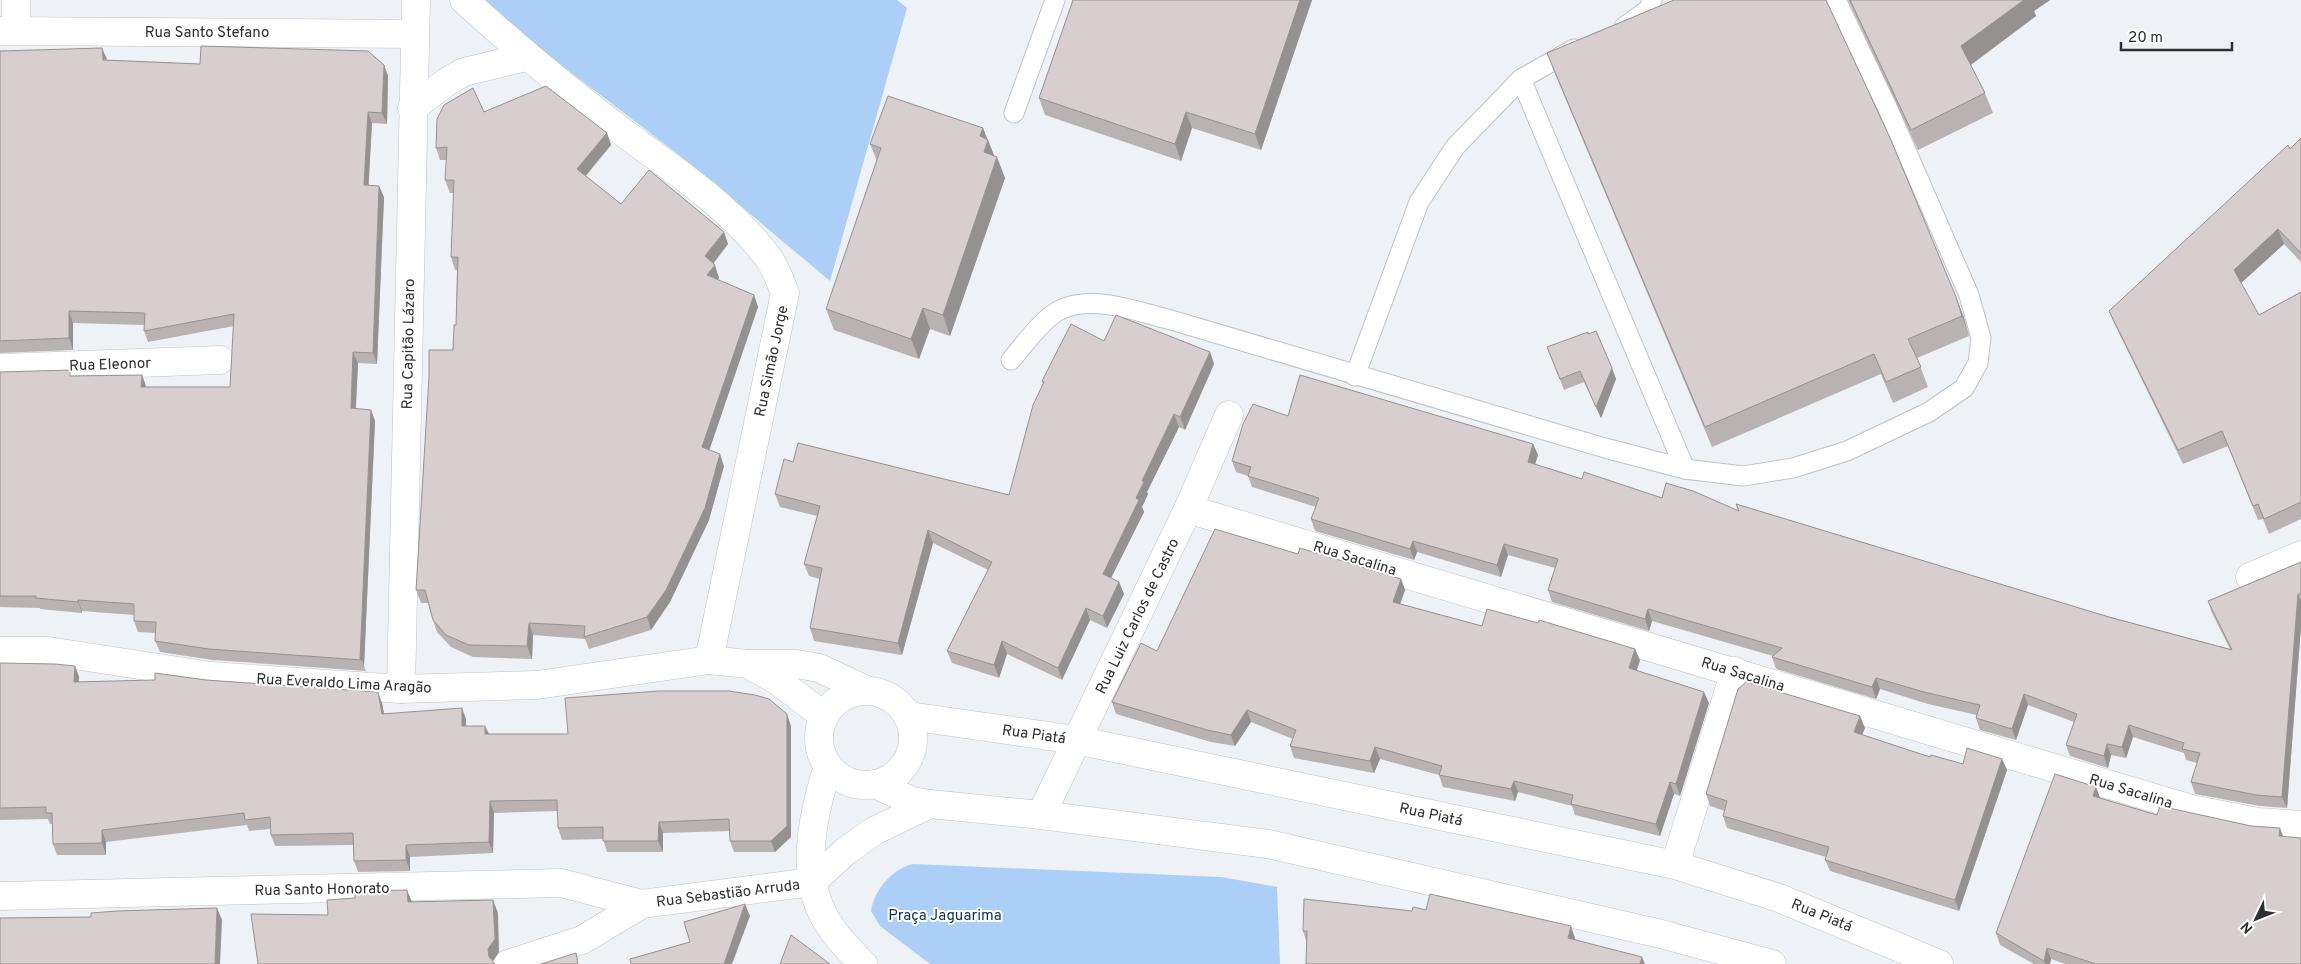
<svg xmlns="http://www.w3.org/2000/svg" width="2301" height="964" font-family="Overpass,sans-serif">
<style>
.green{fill:#accff7}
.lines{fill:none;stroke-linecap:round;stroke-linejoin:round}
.lane-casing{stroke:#bec2c7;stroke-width:21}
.street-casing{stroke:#bec2c7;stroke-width:29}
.secondary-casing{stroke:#bec2c7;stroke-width:29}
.lane{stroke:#fff;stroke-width:19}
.street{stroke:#fff;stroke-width:28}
.secondary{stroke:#fff;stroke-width:28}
.wall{fill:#b9b2b2}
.shaded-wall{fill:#969191}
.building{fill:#d7cfcf;stroke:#969191}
.labels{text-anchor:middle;stroke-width:4;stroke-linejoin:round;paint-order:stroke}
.street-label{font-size:15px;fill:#2d2f31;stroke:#fff}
.park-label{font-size:15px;fill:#0c2f51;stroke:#fff}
</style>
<rect width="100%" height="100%" fill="#eef2f7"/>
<g class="green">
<path d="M476,0H897L907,8L830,281L687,161Z"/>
<path d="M913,864L1221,877L1277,887L1280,964H930L880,926L871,911C874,890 892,869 913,864Z"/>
</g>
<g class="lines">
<defs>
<g id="lane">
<path d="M1624,27L1649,9L1652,0"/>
<path d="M1574,49L1521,79L1685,469"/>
<path d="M1014,113L1055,0"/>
<path d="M1011,360C1023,346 1044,317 1060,310C1094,294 1138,312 1171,320L1605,448L1685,469L1743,476L1793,468L1847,451L1929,412L1964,388L1978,363L1981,338L1969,295L1888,109L1836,0"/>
<path d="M1355,376L1419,202L1455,147L1521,79"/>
</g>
<g id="street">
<path d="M16,30V0"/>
<path d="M0,31L414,34"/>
<path d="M0,368L220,360"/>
<path d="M1188,509L2191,809L2258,822L2301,825"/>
<path d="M2250,577L2301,555"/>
<path d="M0,651H48L211,676L401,689"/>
<path d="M828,766C812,817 797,882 832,929C841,942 852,953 863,964"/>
<path d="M1041,815L1188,509L1229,415"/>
<path d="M1675,865L1735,671"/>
<path d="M812,882L846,851L874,831L930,804"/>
<path d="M0,896L561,883L642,904"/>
<path d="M508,964L582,940L642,904L812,882"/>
</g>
<g id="secondary">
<path d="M416,0L401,689L537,685L709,660L748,664H797L819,668L866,690"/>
<path d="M464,0C519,50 576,97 636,142C682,175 732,210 767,256C775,266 780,281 785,293L709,660"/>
<path d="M412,108L448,81L464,72L526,57"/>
<path d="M748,664L778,681L824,716"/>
<circle cx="866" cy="738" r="47"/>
<path d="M909,716L1076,740L1675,865L1779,898L1939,964"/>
<path d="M875,784L912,801L930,804L1041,815L1268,844L1661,934L1772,964"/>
</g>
</defs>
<use href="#lane" class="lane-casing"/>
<use href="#street" class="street-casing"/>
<use href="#secondary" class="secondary-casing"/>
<use href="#lane" class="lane"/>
<use href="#street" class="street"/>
<use href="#secondary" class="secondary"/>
</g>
<g class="wall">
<path d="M1073,0H1312L1261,150L1192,128L1181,161L1045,115L1039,98Z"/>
<path d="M1674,0H1826L1956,297L1964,318L1969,336L1917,358L1928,387L1893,403L1881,374L1712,447L1555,74L1547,53Z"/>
<path d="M1848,0H2050L2034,11L2036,16L1971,65L1985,93L1993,113L1918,150Z"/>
<path d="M0,51L107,60L200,64L384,65L388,76L387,124L372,123L368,185L379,186L384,197L377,364L358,363L356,409L371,410L375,421L364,666L366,671L213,660L160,652L155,641L156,633L138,632L134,621V615L82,611V613L40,609V608L0,607V372L72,376L142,375L146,387H230L234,326L148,342L144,331V325L73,323V350L0,353Z"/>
<path d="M484,112L607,133L611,145L586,176L621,204L724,232L728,244L713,264L719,278L718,280L754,295L758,307L709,450L724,466L709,520L670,602L651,630L589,649L585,639L533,635L532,659L473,657L451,647L437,632L433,620L428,603H421L416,590L456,325L457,270H455L451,257L454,193H450L445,180L447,160H440L436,148Z"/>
<path d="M983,128L994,156L1005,178L950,336L930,329L919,359L834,330L826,309L877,161L870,144Z"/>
<path d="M2301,138V262L2284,244L2241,283L2259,315L2301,292V519L2269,534L2263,519L2258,520L2228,446L2183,464L2115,325L2109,311Z"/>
<path d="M1588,334L1612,368L1616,379L1601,418L1584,382L1564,390L1547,347Z"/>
<path d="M1104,341L1210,352L1214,364L1185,430L1179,427L1147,492L1148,494L1142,507L1144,512L1111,578L1119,582L1124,594L1107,628L1090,620L1062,680L1007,654L999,678L952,663L947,651L988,570L933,543L902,655L814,641L810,628L820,579L809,576L804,564L817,516L780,507L775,494L793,462L1009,495L1043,384L1042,381Z"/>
<path d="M1288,416L1533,444L1538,455L1535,464L1582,479L1662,498L1739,511L2109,617L2230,649L2212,613L2208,601L2301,562V626L2287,808L2260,806L2195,794L2191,782L2197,763L2186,760L2184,753L2133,737L2126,758L2111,755L2108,768L2070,756L2066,745L2074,722L2028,705L2016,740L1980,730L1976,718L1977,715L1928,704L1880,689L1876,699L1776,669L1772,657L1773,656L1652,621L1649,631L1552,602L1548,590L1555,568L1508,555L1501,577L1417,552L1414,560L1315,531L1311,519L1316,507L1252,487L1248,476L1236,472L1232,461Z"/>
<path d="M1298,554L1401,579L1405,590L1400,604L1482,626L1640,660L1636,671L1709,703L1680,796L1674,794L1660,836L1575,815L1572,806L1518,792L1515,801L1443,787L1439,775L1380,759L1374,773L1294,758L1290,746L1293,739L1251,722L1235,746L1211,742L1116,714L1112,702L1157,651Z"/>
<path d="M0,663L75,666L79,677L78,682L206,680L382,703L384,714L466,719V726H485L489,734H568L791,726V837L775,852H734L730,841V831L663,833V852H607L603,839L562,840L558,828V811L494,813L493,853L410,857V871L358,872L354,861L353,845L275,846L271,835L270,829L249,831L247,825L106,842V855H57L53,844L52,824H50L48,819L0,820Z"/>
<path d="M1865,728L1862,735L1930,757L1963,764L2002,759L2007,770L1959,911L1830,871L1825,860L1826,857L1727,828L1723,816L1725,811L1710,806L1706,794Z"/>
<path d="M2096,787L2100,798L2301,964H2065L2051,959L2050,964H2034L2000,945L1996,933Z"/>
<path d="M1426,910L1575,938L1574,940H1306L1303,931L1412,911Z"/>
</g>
<g class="shaded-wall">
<path d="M1300,0H1312L1261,150L1255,134Z"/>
<path d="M2024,0H2050L2034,11L2036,16L1969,66L1961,46Z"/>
<path d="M102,48L107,59L103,60Z"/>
<path d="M384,65L388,76L387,124L382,113Z"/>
<path d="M368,112L372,123L368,197L364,185Z"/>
<path d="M1186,112L1192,128L1181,161L1175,144Z"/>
<path d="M983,128L988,141V140L996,160L984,152L980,136Z"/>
<path d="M607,133L611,145L581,181L577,169Z"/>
<path d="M997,157L1005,178L950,336L943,315Z"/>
<path d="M379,186L384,197L377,364L373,353Z"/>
<path d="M2278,229L2284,244L2239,285L2234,270Z"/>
<path d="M724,232L728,244L709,269L705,256Z"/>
<path d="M715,265L719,278L711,288L707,275Z"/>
<path d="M754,295L758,307L706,460L702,447Z"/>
<path d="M1956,297L1964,318L1969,336L1962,316Z"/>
<path d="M923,308L930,329L919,359L911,339Z"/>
<path d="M69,311L73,323V350L69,338Z"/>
<path d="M353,352L358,363L355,420L351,408Z"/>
<path d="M1210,352L1214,364L1185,430L1180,417Z"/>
<path d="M1612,368L1616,379L1601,418L1596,407Z"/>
<path d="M142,375L146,386L145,398L141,387Z"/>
<path d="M371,410L375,421L364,666L362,660L360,659Z"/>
<path d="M1174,414L1179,427L1147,492L1148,494L1142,507L1144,512L1107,586L1103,574L1136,498L1142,481Z"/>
<path d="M1533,444L1538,455L1532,474L1528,462Z"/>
<path d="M720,454L724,466L709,520L670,602L651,630L647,617Z"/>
<path d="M928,530L933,543L902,655L898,643Z"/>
<path d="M1413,541L1417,552L1414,560L1410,549Z"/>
<path d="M1504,544L1508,555L1501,577L1497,565Z"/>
<path d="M1401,579L1405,590L1397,613L1393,602Z"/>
<path d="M1119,582L1124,594L1107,628L1103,616Z"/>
<path d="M2298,594L2301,601V626L2287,808L2282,797Z"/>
<path d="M78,600L82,611V613L78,602Z"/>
<path d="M1086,608L1090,620L1062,680L1058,668Z"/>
<path d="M1648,609L1652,621L1649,631L1645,619Z"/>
<path d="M529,623L533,635L532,659L527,646Z"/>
<path d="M1002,641L1007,654L999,678L994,665Z"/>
<path d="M1635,649L1640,660L1634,680L1629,668Z"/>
<path d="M75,666L79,677L78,693L74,682Z"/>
<path d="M1876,678L1880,689L1876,699L1872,687Z"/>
<path d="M378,692L382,703L386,725L382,714Z"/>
<path d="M1704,692L1709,703L1680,796L1676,784Z"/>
<path d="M2024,694L2028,705L2016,740L2012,729Z"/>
<path d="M462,708L466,719V737L462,726Z"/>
<path d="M1247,710L1251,722L1235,746L1231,735Z"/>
<path d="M787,714L791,726V837L775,852L771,841Z"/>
<path d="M1860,716L1865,728L1858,744L1854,732Z"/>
<path d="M2129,725L2133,737L2126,758L2122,747Z"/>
<path d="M485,726L490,737L485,734Z"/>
<path d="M2107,744L2111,755L2108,768L2104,756Z"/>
<path d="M1375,747L1380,759L1374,773L1370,761Z"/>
<path d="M2002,759L2007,770L1959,911L1955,900Z"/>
<path d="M1514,781L1518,792L1515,801L1511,789Z"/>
<path d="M1670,782L1674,794L1660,836L1656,824Z"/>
<path d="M2096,787L2100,798L2093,796Z"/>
<path d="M490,801L494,813L493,853L489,842Z"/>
<path d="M659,822L663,833V852L658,841Z"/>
<path d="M2280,828L2284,839L2279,836Z"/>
<path d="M102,830L106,842V855L102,843Z"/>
<path d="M406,845L410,857V871L406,860Z"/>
<path d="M407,890L412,902H408Z"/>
<path d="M493,900L498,913L499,952L493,961L489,957L488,949Z"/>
<path d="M745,904L750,916L732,964H724Z"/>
<path d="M217,908L222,920L220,964H215Z"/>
<path d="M1571,926L1575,938L1572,950L1568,938Z"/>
<path d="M2047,948L2051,959L2050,964H2045L2044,961Z"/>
<path d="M1642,957L1645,964H1640Z"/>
</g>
<g class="building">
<path d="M1073,0H1300L1255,134L1186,112L1175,144L1039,98Z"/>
<path d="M1674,0H1826L1891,140L1956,297L1962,316L1908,339L1921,367L1886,382L1874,354L1705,427L1547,53Z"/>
<path d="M1850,0H2024L1961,46L1985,93L1911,130Z"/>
<path d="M201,46L368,51L384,65L382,113L368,112L364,185L379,186L373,353L353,352L351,408L371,410L360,659L362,660L209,649L155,641L156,622L134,621V604L78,600V602L36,598V596H0V372L70,370V376L142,375L141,387H230L234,314L144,331L145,313L69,311V338L0,341V51L102,48L103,60L200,64Z"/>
<path d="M546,86L607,133L577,169L621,204L649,170L724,232L705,256L715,265L707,275L754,295L702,447L720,454L705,508L666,590L647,617L584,637L585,626L529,623L527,646L469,645L446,635L433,620L425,590H416L429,377V350H453L454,325H456L458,257H451L454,180H445L447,147L436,148L437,119L444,105L473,88L484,112Z"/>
<path d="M888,96L983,128L980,136L988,140L984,152L997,157L943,315L923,308L911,339L826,309L881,148L870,144Z"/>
<path d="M2301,138V253L2278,229L2234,270L2259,315L2301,292V502L2264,519L2258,504L2253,506L2222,431L2178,450L2109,311L2288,145L2290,149Z"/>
<path d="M1116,315L1210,352L1180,417L1174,414L1142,481L1144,482L1136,498L1139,500L1103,574L1119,582L1103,616L1086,608L1058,668L1002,641L994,665L947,651L992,562L928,530L898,643L810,628L822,568L804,564L820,506L775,494L784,459L793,462L798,443L1009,495L1033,405L1044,382L1042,381L1071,324L1104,341Z"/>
<path d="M1596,331L1612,368L1596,407L1580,371L1560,379L1547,347L1588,332V334Z"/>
<path d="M1300,375L1533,444L1528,462L1582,479L1584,472L1662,498L1666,483L1693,491L1739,511L1736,504L2109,617L2232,650L2208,601L2301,562V594H2298L2282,797L2256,795L2191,782L2200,753L2182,749L2184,743L2129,725L2122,747L2107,744L2104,756L2066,745L2077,714L2024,694L2012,729L1976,718L1980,705L1924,692L1876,678L1872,687L1772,657L1782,648L1648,609L1645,619L1548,590L1558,559L1504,544L1497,565L1413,541L1410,549L1311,519L1319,498L1248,476L1251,467L1232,461L1243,424L1253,404L1288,416Z"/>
<path d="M1215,529L1298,554L1300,548L1401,579L1393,602L1482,626L1487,609L1538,623L1539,620L1635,649L1629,668L1704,692L1676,784L1670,782L1656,824L1571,804L1573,795L1514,781L1511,789L1439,775L1442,766L1375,747L1370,761L1290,746L1296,730L1247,710L1231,735L1207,730L1112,702L1141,643L1157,651Z"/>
<path d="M0,663L55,664L75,666L74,682L155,680V673L206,680L378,692L382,714L462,708V726H485V734H568L565,698L659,691H729L755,695L769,699L787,714V826L771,841H730L729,819L659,822L658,841H603V827L558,828L557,800L490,801L489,842L406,845V860L354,861L353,833L271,835L270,817L245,820L244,813L102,830V843L53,844L52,813H46V807L0,808Z"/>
<path d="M1746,682L1860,716L1854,732L1930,757L1931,755L1963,764L1967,748L2002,759L1955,900L1825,860L1829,847L1723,816L1727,801L1706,794L1738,689Z"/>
<path d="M2055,774L2096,787L2093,796L2157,815L2160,806L2251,826L2280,828L2279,836L2301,838V964H2096L2047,948L2044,961L1996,933Z"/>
<path d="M407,890L408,902L493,900L495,939L488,949L489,957L495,964H258L251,914L328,915L327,900L355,898V891Z"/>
<path d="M1430,894L1571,926L1568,938L1642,957L1640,964H1306L1307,931H1303L1304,899L1412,911L1413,907L1426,910Z"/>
<path d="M745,904L724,964H631L630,959L690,942L684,922Z"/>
<path d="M217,908L215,964H0V918L91,917V913L117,911Z"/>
<path d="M791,935L830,964H780Z"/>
<path d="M576,953L578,964H541Z"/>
</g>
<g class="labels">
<g class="street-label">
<text x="207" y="37">Rua Santo Stefano</text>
<text transform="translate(408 344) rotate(-89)" y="5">Rua Capitão Lázaro</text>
<text transform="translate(771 361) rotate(-78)" y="5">Rua Simão Jorge</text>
<text transform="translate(110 364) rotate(-2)" y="5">Rua Eleonor</text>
<text transform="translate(1355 558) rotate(17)" y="5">Rua Sacalina</text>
<text transform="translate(1137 616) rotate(-64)" y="5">Rua Luiz Carlos de Castro</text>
<text transform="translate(1743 674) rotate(17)" y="5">Rua Sacalina</text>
<text transform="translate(344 683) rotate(3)" y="5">Rua Everaldo Lima Aragão</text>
<text transform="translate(1034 734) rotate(8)" y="5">Rua Piatá</text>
<text transform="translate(2131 791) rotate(17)" y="5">Rua Sacalina</text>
<text transform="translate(1431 814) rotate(12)" y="5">Rua Piatá</text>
<text transform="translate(322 889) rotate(-1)" y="5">Rua Santo Honorato</text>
<text transform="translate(728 893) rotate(-7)" y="5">Rua Sebastião Arruda</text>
<text transform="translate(1822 915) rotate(22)" y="5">Rua Piatá</text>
</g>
<g class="park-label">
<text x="945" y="920">Praça Jaguarima</text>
</g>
</g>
<g transform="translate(2256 919) rotate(227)" stroke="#ffffff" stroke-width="4" paint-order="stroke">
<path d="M0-4L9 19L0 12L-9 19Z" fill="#2d2f31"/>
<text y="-8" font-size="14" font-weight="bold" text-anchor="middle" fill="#2d2f31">N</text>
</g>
<path d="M2121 42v8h111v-8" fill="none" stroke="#2d2f31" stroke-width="2.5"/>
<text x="2128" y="42" font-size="15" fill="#2d2f31" stroke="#ffffff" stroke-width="4" paint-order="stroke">20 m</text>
</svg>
